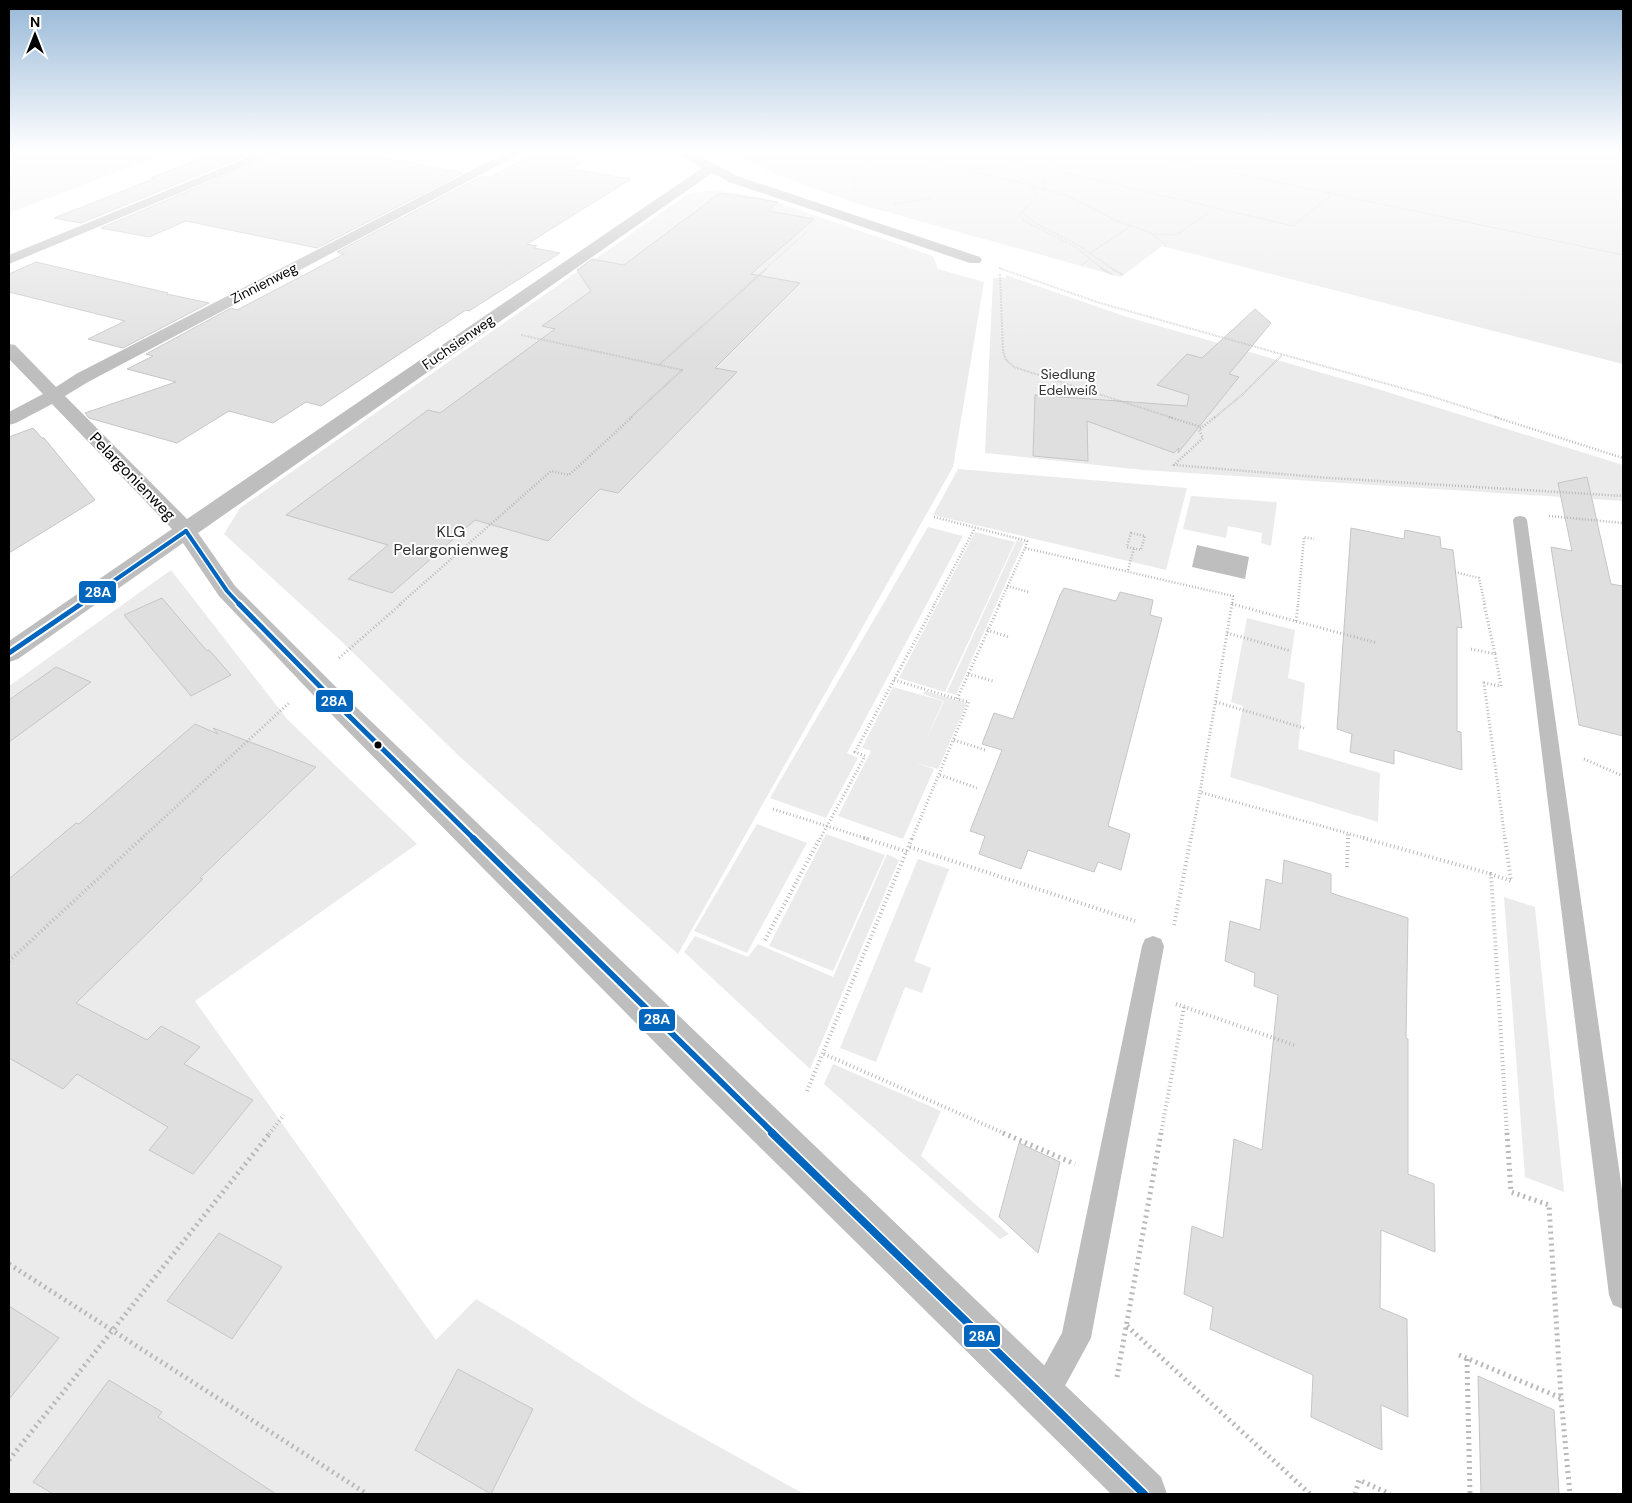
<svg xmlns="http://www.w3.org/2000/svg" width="1632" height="1503" font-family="'DM Sans',sans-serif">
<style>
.green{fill:#ebebeb}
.water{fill:#bebebe}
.building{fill:#dfdfdf;stroke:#c6c6c6}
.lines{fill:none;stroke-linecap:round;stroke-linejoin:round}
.path-far5{stroke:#b9b9b9;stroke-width:1;stroke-dasharray:0.5 1;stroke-linecap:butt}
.path-far4{stroke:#b9b9b9;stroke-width:2;stroke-dasharray:0.5 1;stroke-linecap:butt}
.path-far3{stroke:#b9b9b9;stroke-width:2.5;stroke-dasharray:1 2;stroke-linecap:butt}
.path-far2{stroke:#b9b9b9;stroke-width:3;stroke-dasharray:1 2.5;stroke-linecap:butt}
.path-far1{stroke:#b9b9b9;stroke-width:4;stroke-dasharray:1 3;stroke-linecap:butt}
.path{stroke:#b9b9b9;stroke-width:5;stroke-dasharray:2 4;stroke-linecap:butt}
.service{fill:#bebebe;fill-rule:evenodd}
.minor{fill:#bebebe;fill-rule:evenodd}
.bus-1-far3-casing{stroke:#fff;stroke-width:7}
.bus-1-far2-casing{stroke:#fff;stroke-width:9}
.bus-1-far1-casing{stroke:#fff;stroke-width:10}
.bus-1-casing{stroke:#fff;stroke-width:11}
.bus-1-far3{stroke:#0065bd;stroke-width:4}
.bus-1-far2{stroke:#0065bd;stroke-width:5}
.bus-1-far1{stroke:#0065bd;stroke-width:6}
.bus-1{stroke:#0065bd;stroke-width:8}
.bus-dot{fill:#000;stroke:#fff;stroke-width:2}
.labels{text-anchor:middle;stroke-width:4;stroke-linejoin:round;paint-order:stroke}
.far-street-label{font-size:14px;fill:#000;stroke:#fff}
.far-park-label{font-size:14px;fill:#323232;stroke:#fff}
.street-label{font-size:16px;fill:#000;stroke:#fff}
.park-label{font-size:16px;fill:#323232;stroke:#fff}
.line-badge{stroke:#fff;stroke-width:2}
.badge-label{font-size:14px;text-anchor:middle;font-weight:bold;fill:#fff}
</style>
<rect width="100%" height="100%" fill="#fff"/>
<g class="green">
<path d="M9,150H175L9,213Z"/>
<path d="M722,150H1623V364L1162,246L1121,277L858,204L780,176Z"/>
<path d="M715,190L764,198L933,256L938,269L984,282L953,467L678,954L458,755L340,640L224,534L240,508L688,194Z"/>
<path d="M1006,275L1124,316L1371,387L1623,465V501L1143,470L985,453L993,278H1006Z"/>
<path d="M958,469L1187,488L1166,570L933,515Z"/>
<path d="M1191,496L1277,502L1271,546L1261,543L1262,533L1228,526L1226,538L1183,529Z"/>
<path d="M928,527L963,536L847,753L858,758L826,818L770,798Z"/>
<path d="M975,532L1015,542L945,692L899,678Z"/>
<path d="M1017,540L1024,542L956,695L947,692Z"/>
<path d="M171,570L287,719L417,844L195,1001L436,1340L476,1299L523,1327L644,1405L804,1494H9V686Z"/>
<path d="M1247,618L1295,630L1288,678L1305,683L1298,749L1380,773L1378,822L1230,777L1243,706L1231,702Z"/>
<path d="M893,687L943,701L926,741L944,701L923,694L925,691L967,703L938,769L915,763L934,769L903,839L838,816L871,751L862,748Z"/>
<path d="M757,824L807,843L747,953L694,931Z"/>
<path d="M826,834L885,855L833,971L769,946Z"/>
<path d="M887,854L899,860L810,1069L684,952L695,936L748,957L758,944L833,977Z"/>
<path d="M918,859L949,869L914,961L931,968L922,993L905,987L876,1062L840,1048Z"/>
<path d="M1504,897L1535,907L1564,1192L1525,1177Z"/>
<path d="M833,1064L941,1111L921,1156L1009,1234L1000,1239L824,1084Z"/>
</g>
<path class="water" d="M1197,545L1249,557L1245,579L1192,567Z"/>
<g class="building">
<path d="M220,150H260L81,223L54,218L156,178H151Z"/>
<path d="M285,150H346L463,173L317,248L186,221L149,237L101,228Z"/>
<path d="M537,152L587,160L571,169L631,179L527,244L537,246L534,248L560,253L469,311L466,310L321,406L306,402L273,423L229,411L177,443L89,418L85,413L176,382L127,369L153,356L146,354L231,308L237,310L344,254L337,252L482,176L489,178Z"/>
<path d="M720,193L778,202L768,211L814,219L751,274L800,283L715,368L737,372L618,493L600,489L548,541L475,520L392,593L348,579L388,545L286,515L428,410L440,413L555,329L542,326L591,291L577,270L592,259L624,265Z"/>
<path d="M36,262L168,293L167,294L209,303L123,348L88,339L125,321L9,292V274Z"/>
<path d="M1255,309L1271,323L1229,374L1239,377L1178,453L1179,448L1174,453L1087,421L1088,461L1033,456L1035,395L1187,406L1189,395L1157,385L1187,354L1202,358Z"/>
<path d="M33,428L42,438H44L95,500L9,553V437Z"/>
<path d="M1587,477L1611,584L1623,586V736L1579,725L1551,547L1572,551L1558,483Z"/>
<path d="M1351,528L1404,539L1405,530L1440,537L1441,548L1453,550L1462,628L1457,627V731L1461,732L1462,770L1394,750V764L1350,752L1352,734L1337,729Z"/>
<path d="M1064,588L1116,601L1120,592L1153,600L1150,615L1162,618L1108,826L1130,834L1121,870L1098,862L1094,872L1028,850L1021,869L979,854L985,836L970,831L1002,750L982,744L994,713L1013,719L1060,595Z"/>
<path d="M162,598L207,651L209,650L231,675L191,696L124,615Z"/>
<path d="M56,667L91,682L9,742V700Z"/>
<path d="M195,724L218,734L213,728L316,767L200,878L203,879L76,1003L147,1040L161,1026L200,1047L184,1064L253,1100L193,1174L149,1150L168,1127L77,1074L63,1089L9,1058V879L76,823L79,824Z"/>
<path d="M1284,860L1331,874V893L1408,918L1406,1038L1408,1039V1174L1434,1184L1435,1252L1381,1230L1380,1308L1407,1319L1408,1417L1381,1405L1382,1450L1311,1417L1313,1375L1210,1329L1213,1307L1184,1294L1192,1226L1223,1238L1234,1139L1262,1150L1278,995L1254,986L1255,973L1225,961L1230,921L1260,930L1266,879L1282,884Z"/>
<path d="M1019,1143L1060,1162L1038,1253L999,1217Z"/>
<path d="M219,1233L282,1267L232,1339L167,1301Z"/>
<path d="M9,1306L59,1338L9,1399Z"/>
<path d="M458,1369L533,1409L491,1494L415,1450Z"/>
<path d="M1478,1376L1554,1410L1559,1494H1481Z"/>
<path d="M109,1380L162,1412L158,1417L276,1494H53L33,1482Z"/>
</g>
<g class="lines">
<g class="path-far5">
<path d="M888,150L1030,185"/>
<path d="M968,150L1293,226L1331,195"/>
<path d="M1123,150L1128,153L1182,162L1623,255"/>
<path d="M906,154L918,150"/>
<path d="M949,163L998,164"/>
<path d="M1039,167L1077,150"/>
<path d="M967,168H1013"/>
<path d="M795,170L861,164L866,150"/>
<path d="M1043,188L1045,179"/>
<path d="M854,192C855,185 854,178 857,172C866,154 894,157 910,157"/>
<path d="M894,204L930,198"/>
<path d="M1022,212L1035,223L1078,245L1113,269"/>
<path d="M1153,234L1176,235L1207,214"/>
<path d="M1090,253L1131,226"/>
<path d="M1081,266L1090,258"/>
<path d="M999,268L1003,269"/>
<path d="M765,269L808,231"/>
<path d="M1103,269L1074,246L1024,221L1020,214L1038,195L1030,185L1068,196L1117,221L1149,232L1165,244L1166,247"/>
</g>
<g class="path-far4">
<path d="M999,268L1100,303L1430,396L1499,418"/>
<path d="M1101,268L1113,275"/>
<path d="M1111,268L1123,275"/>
<path d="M1000,274L1003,351L1006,360L1014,367L1173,418"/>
<path d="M521,335L659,365"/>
<path d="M630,418L682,370L659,365L767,268"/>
<path d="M1214,418L1242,395L1282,355"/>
</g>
<g class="path-far3">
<path d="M1169,417L1201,427"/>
<path d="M1215,417L1199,430L1203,438L1174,465L1330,478L1623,496"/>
<path d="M1495,417L1623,458"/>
<path d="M1549,516L1623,523"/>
<path d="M934,517L1027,541L1025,548"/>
<path d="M1131,533L1145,536L1141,550L1127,547Z"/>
<path d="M1128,570L1134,548"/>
<path d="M1455,572L1479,578L1485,605"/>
<path d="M1007,586L1029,592"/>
<path d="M1232,604L1235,605"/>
<path d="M399,605L551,471L569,475L632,417"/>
<path d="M934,605L975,528"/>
<path d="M999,605L1025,548L1233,596L1232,605"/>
<path d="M1298,605L1304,537L1314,539"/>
</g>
<g class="path-far2">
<path d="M1232,604L1377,643"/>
<path d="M1232,604L1200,792L1368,839"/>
<path d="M1484,604L1495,654"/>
<path d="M1296,621L1298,604"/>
<path d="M987,630L1009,637"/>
<path d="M1227,633L1291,651"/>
<path d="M1471,649L1495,654L1501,686L1484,683L1505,839"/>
<path d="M339,658L401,604"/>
<path d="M968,674L993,681"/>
<path d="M894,680L957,699"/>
<path d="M1216,702L1304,728"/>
<path d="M954,740L985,750"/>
<path d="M1584,759L1623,776"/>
<path d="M940,775L977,788"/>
<path d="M773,809L868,839"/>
<path d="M141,839L290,702"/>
<path d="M820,839L865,756L855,752L935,604"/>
<path d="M912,839L969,702L957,699L1000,604"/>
<path d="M1191,839L1200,792"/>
<path d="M1348,839V834"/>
</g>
<g class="path-far1">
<path d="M864,838L908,852"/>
<path d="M1363,838L1491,874"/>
<path d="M1505,838L1511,881L1491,874L1507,1134"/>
<path d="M910,847L1135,921"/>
<path d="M1347,867L1348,838"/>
<path d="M1174,925L1191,838"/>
<path d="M765,940L820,838"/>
<path d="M9,961L142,838"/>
<path d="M1176,1004L1294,1045"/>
<path d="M824,1054L1006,1134"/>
<path d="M807,1091L912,838"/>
<path d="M269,1134L284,1115"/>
<path d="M1161,1134L1184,1007"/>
</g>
<g class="path">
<path d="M1003,1133L1075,1164"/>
<path d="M1507,1133L1511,1192L1549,1205L1561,1398L1570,1494"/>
<path d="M9,1264L367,1494"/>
<path d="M1127,1326L1310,1494"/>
<path d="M1459,1355L1561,1398"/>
<path d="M1467,1359L1470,1494"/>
<path d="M1117,1377L1161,1133"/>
<path d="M9,1460L270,1133"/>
<path d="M1355,1494L1359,1480L1390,1494"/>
</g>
<g class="service">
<path d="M1520,516L1525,517L1527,520L1623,1197V1309L1613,1305L1609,1295L1513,520L1515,517Z"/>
<path d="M1153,936L1161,939L1164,946L1091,1338L1054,1406L1043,1410L1032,1406L1028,1395L1062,1333L1142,946L1145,939Z"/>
</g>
<g class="minor">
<path d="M266,150H283L9,264V255Z"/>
<path d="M511,150H527L88,382L65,396L187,519L702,168L673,150H689L737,176L980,257L982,260L980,263H970L729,182L712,173L198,533L235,586L354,705L1161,1477L1167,1494H1111L697,1085L336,719L219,596L183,543L18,659L9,662V641L172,529L52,404L16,423L9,425V412L43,394L9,359V344L15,345L56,387L76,374Z"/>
</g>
<defs>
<g id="bus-1-far3">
<path d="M186,531L227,591L240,605"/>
<path d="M79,605L186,531"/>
</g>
<g id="bus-1-far2">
<path d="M239,604L345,712L474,839"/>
<path d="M9,653L81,604"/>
</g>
<path id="bus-1-far1" d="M473,838L774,1134"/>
<path id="bus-1" d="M772,1133L1144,1494"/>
</defs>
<use href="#bus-1-far3" class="bus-1-far3-casing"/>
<use href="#bus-1-far2" class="bus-1-far2-casing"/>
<use href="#bus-1-far1" class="bus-1-far1-casing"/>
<use href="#bus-1" class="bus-1-casing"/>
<use href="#bus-1-far3" class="bus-1-far3"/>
<use href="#bus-1-far2" class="bus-1-far2"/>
<use href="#bus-1-far1" class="bus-1-far1"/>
<use href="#bus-1" class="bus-1"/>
</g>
<linearGradient id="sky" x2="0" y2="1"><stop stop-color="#97b8d7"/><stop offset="0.42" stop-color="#fff"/><stop offset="1" stop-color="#fff" stop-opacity="0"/></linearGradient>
<rect width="1632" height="361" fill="url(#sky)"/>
<circle class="bus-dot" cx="378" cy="745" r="4.5"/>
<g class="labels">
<g class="far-street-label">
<text transform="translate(264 283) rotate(-27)" y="5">Zinnienweg</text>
<text transform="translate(458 342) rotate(-35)" y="5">Fuchsienweg</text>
</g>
<g class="far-park-label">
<text x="1068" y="379">Siedlung<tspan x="1068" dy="16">Edelweiß</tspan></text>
</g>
<g class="street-label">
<text transform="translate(133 476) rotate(46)" y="6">Pelargonienweg</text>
</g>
<g class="park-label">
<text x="451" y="537">KLG<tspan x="451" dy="18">Pelargonienweg</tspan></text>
</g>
</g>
<g class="line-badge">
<rect x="78" y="580" width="39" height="24" rx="5" fill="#0065bd"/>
<rect x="315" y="689" width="39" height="24" rx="5" fill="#0065bd"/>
<rect x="638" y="1008" width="38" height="24" rx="5" fill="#0065bd"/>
<rect x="963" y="1324" width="38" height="24" rx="5" fill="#0065bd"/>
</g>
<g class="badge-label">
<text x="98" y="597">28A</text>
<text x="334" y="706">28A</text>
<text x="657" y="1024">28A</text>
<text x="982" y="1341">28A</text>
</g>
<rect width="1632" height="1503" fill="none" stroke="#000000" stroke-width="20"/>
<g transform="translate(35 35)" stroke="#ffffff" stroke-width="4" paint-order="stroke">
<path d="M0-4L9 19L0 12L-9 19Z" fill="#000000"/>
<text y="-8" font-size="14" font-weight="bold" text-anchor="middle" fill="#000000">N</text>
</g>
</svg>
